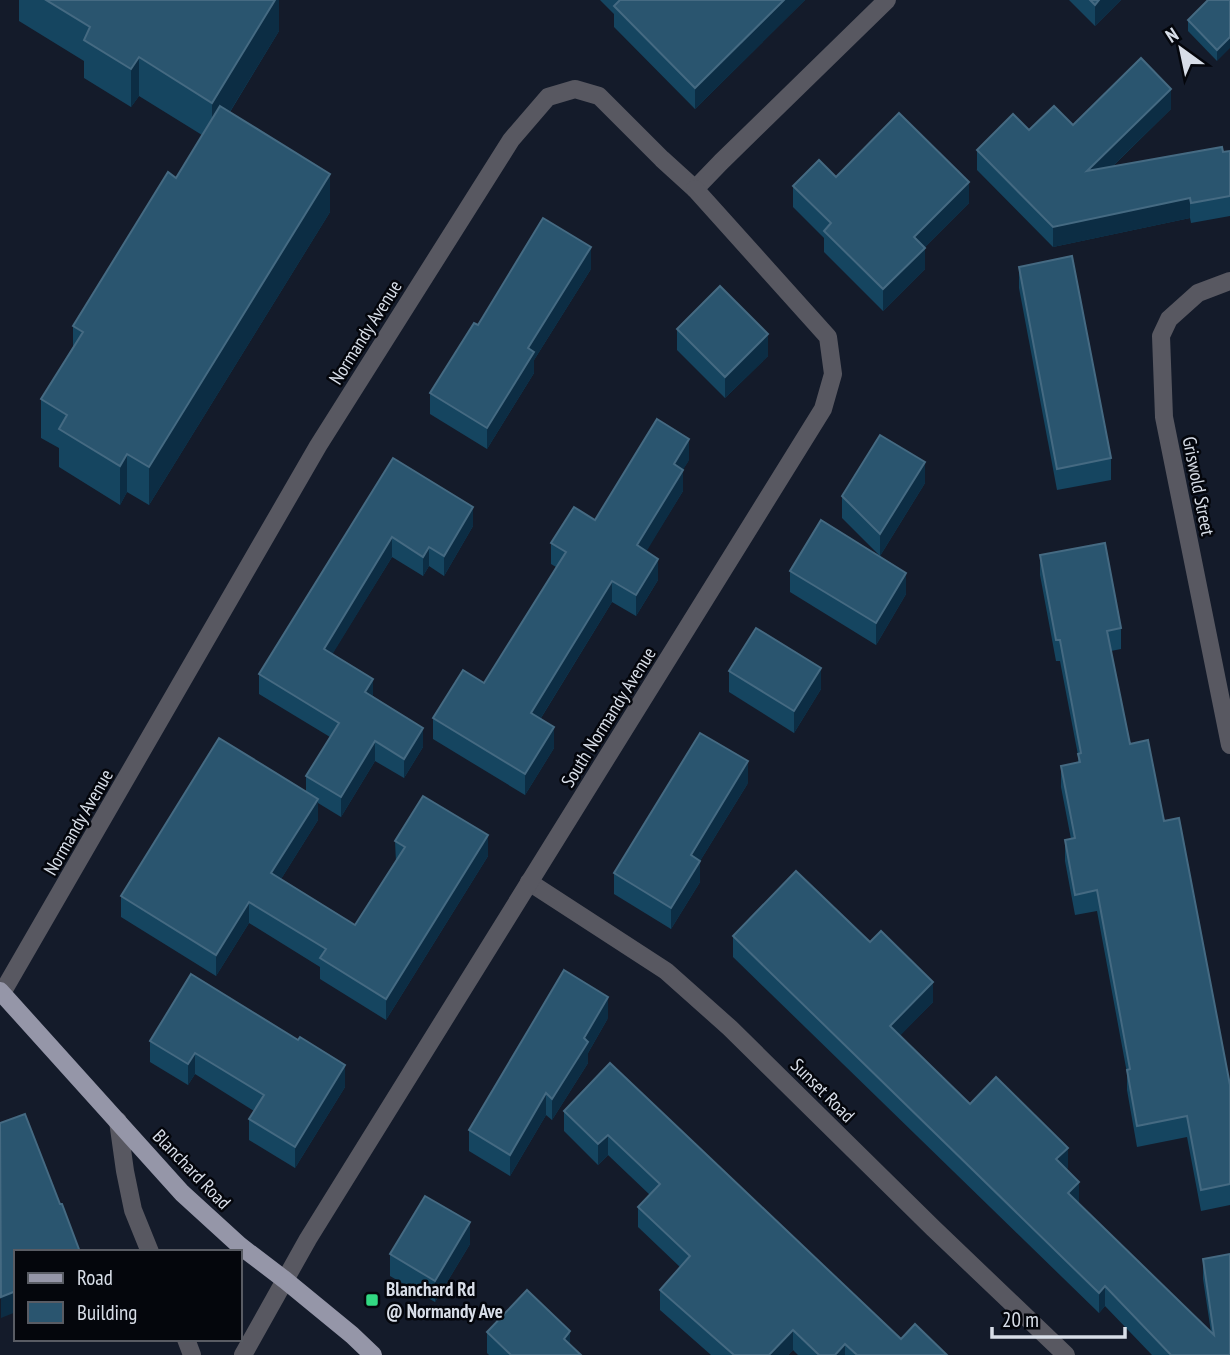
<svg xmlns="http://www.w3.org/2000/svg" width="1230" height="1355" font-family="'PT Sans Narrow',sans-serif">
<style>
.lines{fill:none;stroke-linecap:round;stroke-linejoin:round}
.minor{stroke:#585861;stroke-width:18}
.major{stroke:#9596a8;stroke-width:18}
.wall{fill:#154560}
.shaded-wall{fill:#0c2d44}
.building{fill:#2a556f;stroke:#456a82;stroke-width:2}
.poi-dot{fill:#32d882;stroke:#04060c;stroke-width:2.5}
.labels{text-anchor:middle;stroke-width:5;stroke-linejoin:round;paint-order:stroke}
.street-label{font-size:19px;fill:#d8dee8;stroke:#04060c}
.poi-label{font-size:19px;font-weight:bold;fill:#d8dee8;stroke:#04060c;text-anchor:start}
</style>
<rect width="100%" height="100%" fill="#141b2a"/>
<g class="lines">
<g class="minor">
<path d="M1230,281L1198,293L1169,319L1161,336L1164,417L1230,745"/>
<path d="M529,882L666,971L730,1028L933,1228L1066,1355"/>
<path d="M2,993L318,446L511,140L548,97L575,89L599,96L662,159L695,189L721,162L887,0"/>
<path d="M118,1121L125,1171L133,1210L150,1252"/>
<path d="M186,1339L192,1355"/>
<path d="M243,1355L308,1239L823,409L833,374L828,337L695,189"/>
</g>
<path class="major" d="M0,991L182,1193L239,1245L285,1280L352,1335L373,1355"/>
</g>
<g class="wall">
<path d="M19,0H279V31L230,112L330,212L149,505L127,492L120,505L59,467V448L41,438V399L73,347V326L176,178L202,135L139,96L131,107L84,78V61L19,21Z"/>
<path d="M600,0H805L695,109L614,27V14Z"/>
<path d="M1069,0H1121L1095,26Z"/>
<path d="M1230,0L1217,61L1188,31V20Z"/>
<path d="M1171,109L1112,167L1230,151V216L1191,223L1190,218L1053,247L977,170V150L1029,130L1073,125Z"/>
<path d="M836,177L969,203L924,248L925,269L883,311L824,252V238L793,207V186Z"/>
<path d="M1019,267L1111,458V480L1057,490L1019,288Z"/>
<path d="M591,269L534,360V373L487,449L430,414V393L478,325Z"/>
<path d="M677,329L768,356L725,398L677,350Z"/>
<path d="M393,458L473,526L444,576L429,566L423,576L392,557L332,654L423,747L404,778L375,761L341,817L318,803V820L281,879L355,925L396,862L395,841L488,856L386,1020L320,979V967L249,923L216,976L121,917V896L306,792V776L330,737L259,694V674Z"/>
<path d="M689,460L683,469V491L646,551L658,580L636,616L612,602L541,718L554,748L525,795L433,739V718L484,683L556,567L551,564V543L595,520Z"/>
<path d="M925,483L880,556L842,518V496Z"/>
<path d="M1040,555L1121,628V649L1111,651L1130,744L1164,821L1230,1085V1205L1201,1211L1187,1137L1137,1147L1127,1090V1073L1097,911L1075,915L1065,861V840L1071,839L1061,787V766L1078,762V755L1060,661H1056L1040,575Z"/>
<path d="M790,571L906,594L876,645L790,592Z"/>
<path d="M729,671L821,689L794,733L729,692Z"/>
<path d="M748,783L700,861V882L671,929L614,894V873Z"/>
<path d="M733,936L870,942L933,1002L900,1035L970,1104L1068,1168L1066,1169L1079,1202L1078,1203L1211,1332L1203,1279V1259L1230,1355H1152L1105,1306L1099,1313L733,957Z"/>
<path d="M608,1018L588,1053V1063L552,1120L546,1115L510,1176L469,1151V1130Z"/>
<path d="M150,1041L345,1087L295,1168L249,1140V1119L254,1111L195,1074L188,1085L150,1062Z"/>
<path d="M610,1063L901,1339L947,1355H798L793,1350L788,1355H711L660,1310V1290L680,1267L638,1227V1207L650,1195L608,1155L598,1165L564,1131V1111Z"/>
<path d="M470,1244L435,1302L390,1276V1254Z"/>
<path d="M487,1332L570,1345L581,1355H489L487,1353Z"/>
</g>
<g class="shaded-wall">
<path d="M275,0H279V31L212,141V103Z"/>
<path d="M784,0H805L695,109V88Z"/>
<path d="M1099,0H1121L1095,26V5Z"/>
<path d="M1230,37V48L1217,61V50Z"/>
<path d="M139,57V96L131,107V69Z"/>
<path d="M1171,89V109L1087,191V171Z"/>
<path d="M330,174V212L149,505V467Z"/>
<path d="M969,182V203L914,258V237Z"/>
<path d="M1190,198V218L1053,247V227Z"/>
<path d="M591,247V269L534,360V373L487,449V428L528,348Z"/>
<path d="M925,248V269L883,311V289Z"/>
<path d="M768,334V356L725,398V377Z"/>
<path d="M689,439V460L674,485V464Z"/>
<path d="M127,454V492L120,505V466Z"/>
<path d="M925,462V483L880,556V534Z"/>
<path d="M683,470V491L637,567V545Z"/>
<path d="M473,507V526L444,576V556Z"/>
<path d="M392,537V557L324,668V649Z"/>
<path d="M429,547V566L423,576V557Z"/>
<path d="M658,559V580L636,616V595Z"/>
<path d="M906,573V594L876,645V623Z"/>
<path d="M612,581V602L531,734V713Z"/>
<path d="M821,668V689L794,733V711Z"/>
<path d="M373,679V699L365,692Z"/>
<path d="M554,727V748L525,795V774Z"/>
<path d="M423,728V747L404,778V759Z"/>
<path d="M375,741V761L341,817V797Z"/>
<path d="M748,761V783L700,861V882L671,929V908L691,855Z"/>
<path d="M318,799V820L271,895V873Z"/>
<path d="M488,835V856L386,1020V999Z"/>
<path d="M249,902V923L216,976V955Z"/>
<path d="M933,982V1002L890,1046V1026Z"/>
<path d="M608,997V1018L588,1053V1063L552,1120V1099L584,1038Z"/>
<path d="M195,1053V1074L188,1085V1064Z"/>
<path d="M345,1065V1087L295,1168V1147Z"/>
<path d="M546,1093V1115L510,1176V1155Z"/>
<path d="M608,1135V1155L598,1165V1144Z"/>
<path d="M1068,1148V1168L1056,1179V1159Z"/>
<path d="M1079,1182V1202L1068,1214V1193Z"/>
<path d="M470,1222V1244L435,1302V1281Z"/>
<path d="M1105,1286V1306L1099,1313V1293Z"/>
<path d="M16,1291V1312L1,1318V1297Z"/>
<path d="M793,1330V1350L788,1355H769Z"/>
<path d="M570,1331V1353L564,1339Z"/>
<path d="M845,1344V1355H835Z"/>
</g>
<g class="building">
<path d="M46,0H275L212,103L139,57L131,69L84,40L90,27Z"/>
<path d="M620,0H784L695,88L614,6Z"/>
<path d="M1090,0H1099L1095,5Z"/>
<path d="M1208,0H1230V37L1217,50L1188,20Z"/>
<path d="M1141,58L1171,89L1087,171L1222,147L1223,152L1230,151V196L1191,203L1190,198L1053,227L977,150L1013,114L1029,130L1054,106L1073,125Z"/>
<path d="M220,106L330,174L149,467L127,454L120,466L59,429L67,415L41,399L83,332L73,326L168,172L176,178Z"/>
<path d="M899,113L969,182L914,237L925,248L883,289L824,231L831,223L793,186L819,160L836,177Z"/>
<path d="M543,218L591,247L528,348L534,352L487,428L430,393L474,323L478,325Z"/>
<path d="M1072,256L1111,458L1057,469L1019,267Z"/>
<path d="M720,286L768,334L725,377L677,329Z"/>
<path d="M657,419L689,439L674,464L683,470L637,545L658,559L636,595L612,581L531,713L554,727L525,774L433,718L463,670L484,683L566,552L551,543L574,507L595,520Z"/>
<path d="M880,435L925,462L880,534L842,496Z"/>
<path d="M393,458L473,507L444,556L429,547L423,557L392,537L324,649L373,679L365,692L423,728L404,759L375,741L341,797L306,776L339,723L259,674Z"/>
<path d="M821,520L906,573L876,623L790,571Z"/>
<path d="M1105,543L1121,628L1107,631L1130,744L1148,740L1164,821L1179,818L1230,1085V1184L1201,1190L1187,1116L1137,1126L1127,1070L1130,1069L1097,890L1075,895L1065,840L1075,838L1061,766L1080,762L1078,754L1081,753L1060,640H1056L1040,555Z"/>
<path d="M756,628L821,668L794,711L729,671Z"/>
<path d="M700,733L748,761L691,855L700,861L671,908L614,873Z"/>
<path d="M219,738L318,799L271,873L355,925L405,847L395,841L423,796L488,835L386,999L320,958L326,949L249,902L216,955L121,896Z"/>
<path d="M796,871L870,942L881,931L933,982L890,1026L970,1104L996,1077L1068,1148L1056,1159L1079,1182L1068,1193L1214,1335L1203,1259L1230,1254V1354L1229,1355H1171L1105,1286L1099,1293L733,936Z"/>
<path d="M564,970L608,997L584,1038L588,1042L552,1099L546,1093L510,1155L469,1130Z"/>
<path d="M191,974L298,1040L300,1037L345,1065L295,1147L249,1119L264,1095L195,1053L188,1064L150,1041Z"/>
<path d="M610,1063L901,1339L915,1324L947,1355H857L845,1344L835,1355H819L793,1330L769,1355H734L660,1290L690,1256L638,1207L660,1184L608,1135L598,1144L564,1111Z"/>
<path d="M25,1114L60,1204H62L80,1252H16V1291L1,1297L0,1123Z"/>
<path d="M425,1196L470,1222L435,1281L390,1254Z"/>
<path d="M527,1290L570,1331L564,1339L581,1355H511L487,1332Z"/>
</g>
<rect class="poi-dot" x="365" y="1293" width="14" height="14" rx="3.5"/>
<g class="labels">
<g class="street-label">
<text transform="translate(365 332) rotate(-58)" y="7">Normandy Avenue</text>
<text transform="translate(1199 486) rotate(79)" y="7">Griswold Street</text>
<text transform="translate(608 717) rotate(-58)" y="7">South Normandy Avenue</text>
<text transform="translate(78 822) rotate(-60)" y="7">Normandy Avenue</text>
<text transform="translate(823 1090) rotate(45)" y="7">Sunset Road</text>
<text transform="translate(192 1169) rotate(46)" y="7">Blanchard Road</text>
</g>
<g class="poi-label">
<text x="386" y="1296">Blanchard Rd<tspan x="386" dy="22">@ Normandy Ave</tspan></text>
</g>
</g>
<rect x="14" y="1250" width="228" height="91" fill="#04060c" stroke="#595c64" stroke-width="2"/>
<rect x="28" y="1273" width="35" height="10" fill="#9596a8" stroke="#595c64" stroke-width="2"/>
<text x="77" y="1285" font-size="21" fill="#d8dee8">Road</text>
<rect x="28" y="1302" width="35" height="21" fill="#2a556f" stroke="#595c64" stroke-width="2"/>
<text x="77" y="1320" font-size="21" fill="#d8dee8">Building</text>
<g transform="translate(1181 49) rotate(327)" stroke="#04060c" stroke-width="5" paint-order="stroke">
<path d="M0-5L12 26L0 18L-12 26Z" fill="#d8dee8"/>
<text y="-10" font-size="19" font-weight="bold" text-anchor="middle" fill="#d8dee8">N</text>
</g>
<path d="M992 1327v10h133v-10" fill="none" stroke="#d8dee8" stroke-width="3.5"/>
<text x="1002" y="1327" font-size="21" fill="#d8dee8" stroke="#04060c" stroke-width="5" paint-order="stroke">20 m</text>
</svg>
